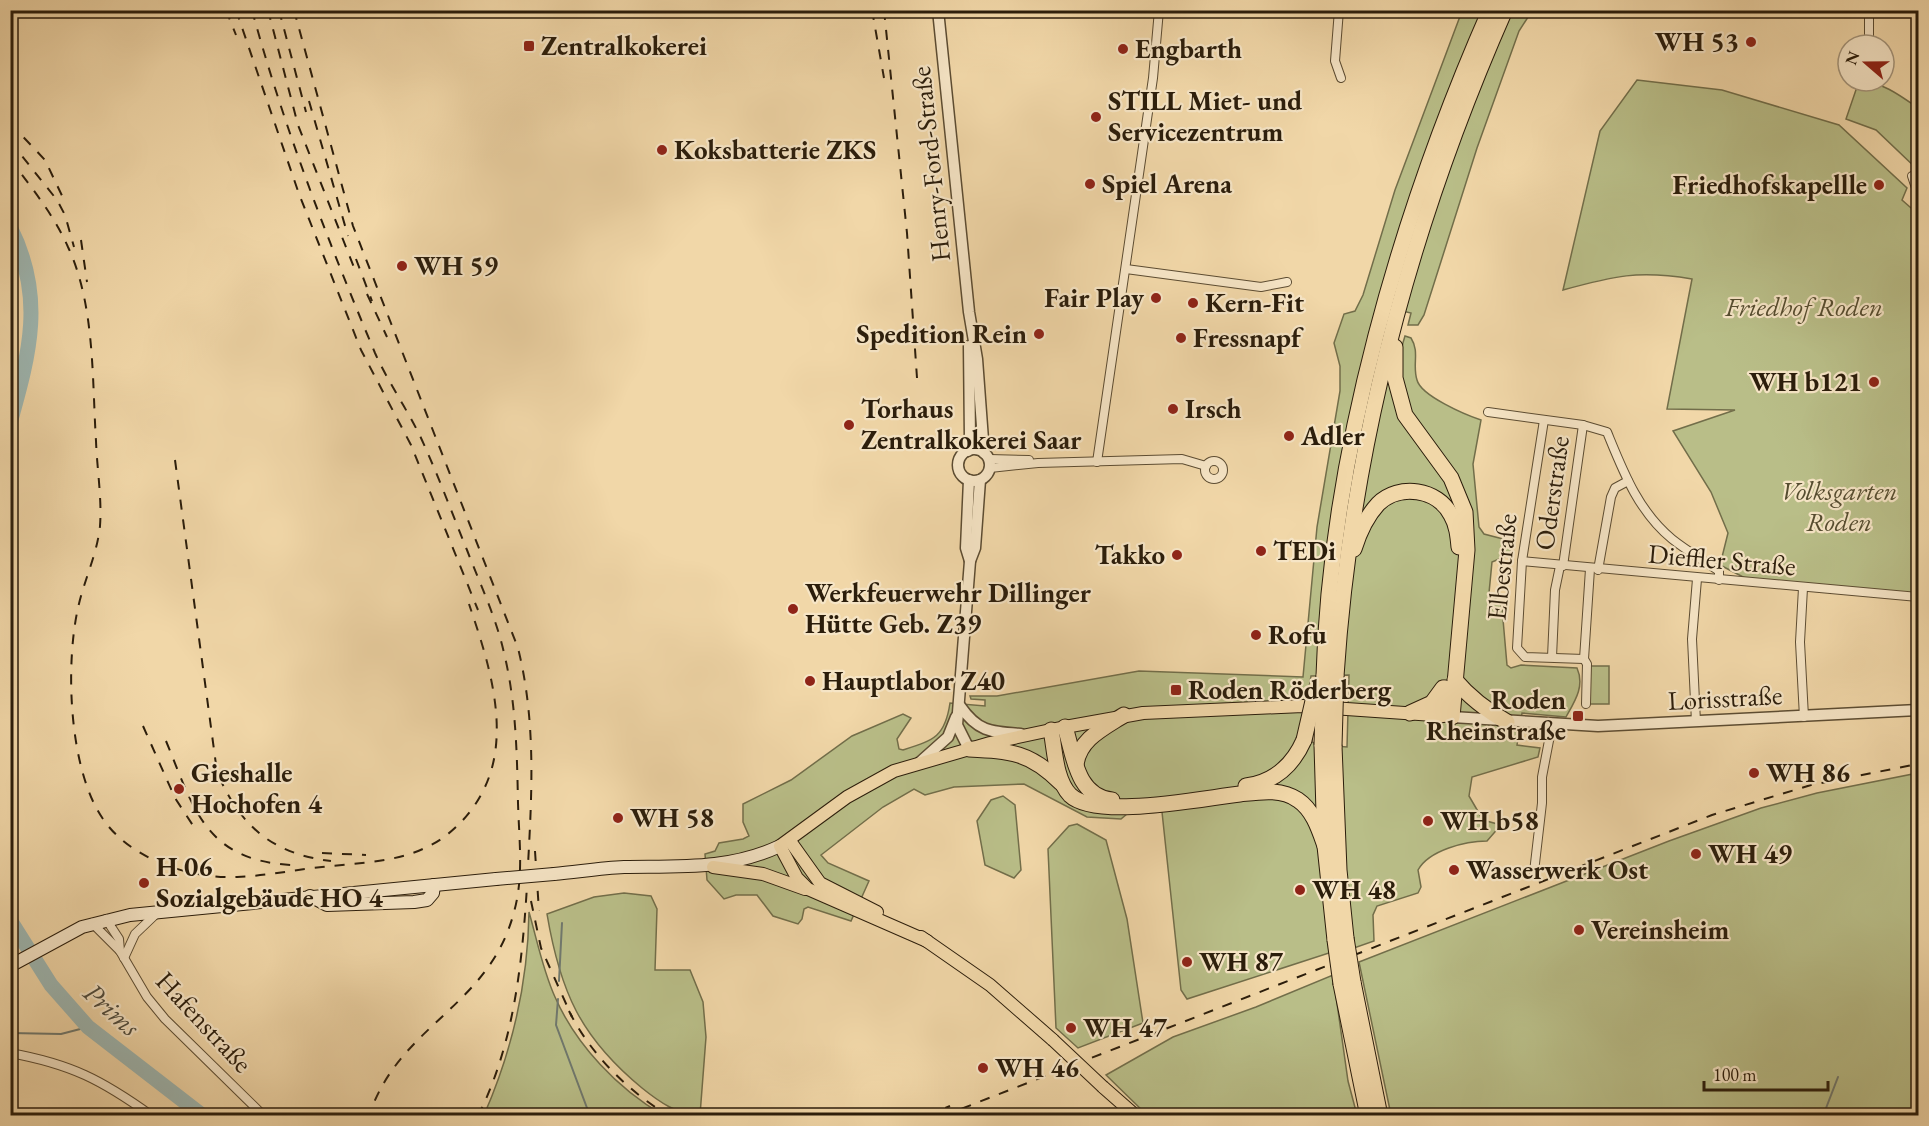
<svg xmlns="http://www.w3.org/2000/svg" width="1929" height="1126" font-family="'EB Garamond',serif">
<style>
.green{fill:#b9be88;stroke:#726e4a;stroke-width:1.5;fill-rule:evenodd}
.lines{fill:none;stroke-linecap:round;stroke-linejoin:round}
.stream{stroke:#70796f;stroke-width:2}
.river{stroke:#9eb7b2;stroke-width:15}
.minor-casing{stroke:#5c4c32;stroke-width:10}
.tertiary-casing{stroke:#5c4c32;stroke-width:13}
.secondary-casing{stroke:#2b1d0b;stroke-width:14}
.primary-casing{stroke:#2b1d0b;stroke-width:14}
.motorway-casing{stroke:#2b1d0b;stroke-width:17}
.minor{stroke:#f6e5c6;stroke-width:8}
.tertiary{stroke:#f6e5c6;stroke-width:10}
.secondary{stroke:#f6e5c6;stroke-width:12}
.primary{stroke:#f1d7a8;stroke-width:12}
.motorway{stroke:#f1d7a8;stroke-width:15}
.rail{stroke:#2b1d0b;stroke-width:2;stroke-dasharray:10 10;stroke-linecap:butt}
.secondary-bridge-casing{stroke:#2b1d0b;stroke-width:14;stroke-linecap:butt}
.primary-bridge-casing{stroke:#2b1d0b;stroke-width:14;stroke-linecap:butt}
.motorway-bridge-casing{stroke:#2b1d0b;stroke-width:17;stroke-linecap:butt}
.secondary-bridge{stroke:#f6e5c6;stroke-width:12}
.primary-bridge{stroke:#f1d7a8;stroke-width:12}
.motorway-bridge{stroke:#f1d7a8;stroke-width:15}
.poi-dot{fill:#8f2418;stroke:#f6e5c6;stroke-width:2}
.labels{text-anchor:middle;stroke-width:4.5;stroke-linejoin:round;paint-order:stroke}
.poi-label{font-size:27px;font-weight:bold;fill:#2b1d0b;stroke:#f6e5c6;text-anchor:start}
.street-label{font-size:27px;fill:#2b1d0b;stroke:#f6e5c6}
.park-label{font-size:27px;font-style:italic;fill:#564d30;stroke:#f6e5c6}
.water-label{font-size:28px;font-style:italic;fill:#4e4b3d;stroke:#f6e5c6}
</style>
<rect width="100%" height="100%" fill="#f1d7a8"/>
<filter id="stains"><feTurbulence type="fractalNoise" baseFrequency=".00333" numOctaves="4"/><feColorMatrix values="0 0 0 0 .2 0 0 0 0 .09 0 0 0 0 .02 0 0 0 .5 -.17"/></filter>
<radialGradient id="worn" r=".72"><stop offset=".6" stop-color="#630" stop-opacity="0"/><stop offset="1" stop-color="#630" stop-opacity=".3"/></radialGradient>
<g class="green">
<path d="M1462,11H1532L1519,31L1477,148L1424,315L1418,325H1408L1411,313L1377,305L1368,337L1402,346L1405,336L1411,338C1420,352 1412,365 1417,380C1421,396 1466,415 1481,420L1473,464L1479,527L1484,534L1511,541V554L1492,562L1489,593L1499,601L1502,608L1507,665L1511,668L1521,665L1577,668C1585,686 1575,701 1566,717L1522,713L1517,745L1540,748L1538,757L1472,777L1469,796L1483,820L1501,825L1487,841C1466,841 1429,850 1418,870L1421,887L1418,893L1377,906L1373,915L1374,941L1354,948L1328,941L1329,953L1187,999L1181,990L1162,812L1127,814L1121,819L1087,817L1024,784L954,787L925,795L914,789L883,807L821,855L828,863L869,881L851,921L808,907L804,909L802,919L798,924L773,916L757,895H736L724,899L707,880L705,854L715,851L719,843L743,839L749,836L743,822V804L791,780L852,736L903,714L911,718L897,739L899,749L903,750C934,740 945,737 950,703L985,706V700L971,699L970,696H997L1139,671L1303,677L1317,527L1340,391V366L1334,343L1344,314L1355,311L1363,295L1395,190ZM1349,675L1347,747L1322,745L1304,740V718L1311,676Z"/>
<path d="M1637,80L1722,90L1839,125L1907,188L1902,200L1918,214V594L1745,578L1720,565L1728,533L1711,492L1673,431L1735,410L1667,409L1692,279C1638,270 1614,276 1563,290L1600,131Z"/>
<path d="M1859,81C1881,81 1901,96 1918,108V170L1876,130L1846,119Z"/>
<rect x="1590" y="666" width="19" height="38"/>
<path d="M1918,773V1115H1391L1359,962L1669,841L1761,808L1817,793Z"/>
<path d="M1003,796L1015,805L1021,870L1014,878L985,865L977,821L991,800Z"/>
<path d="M1077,824L1106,840L1127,919L1143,1023L1078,1048L1056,1028L1048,849L1069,826Z"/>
<path d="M624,893L651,896L657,909L655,970H690L703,1002L706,1037L700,1115C679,1116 658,1101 642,1088C580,1037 560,991 547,914L594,897Z"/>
<path d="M529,912C537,940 543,971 555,997C576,1045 618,1089 663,1115H484C512,1051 528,983 529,912Z"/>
<path d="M1333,975L1348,1081L1357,1115H1147L1106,1075L1173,1037L1256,1007Z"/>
</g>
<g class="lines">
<g class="stream">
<path d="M559,981L562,923"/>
<path d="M558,999L556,1025L590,1116"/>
<path d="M10,1033L61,1034L88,1027"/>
<path d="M1823,1116L1838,1077"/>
</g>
<g class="river">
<path d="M10,227C45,296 30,352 10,423"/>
<path d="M10,920L51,985L88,1027L203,1116"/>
</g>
<defs>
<g id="minor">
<path d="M1339,10L1335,61L1341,78"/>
<path d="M1869,10V39"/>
<path d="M1881,10H1906"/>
<path d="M1912,176L1918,194"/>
<path d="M1126,269L1261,287L1287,282"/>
<path d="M1488,412L1583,425L1607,432C1623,471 1638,511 1672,539C1687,551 1703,560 1719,571V580"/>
<path d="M1544,420L1522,561L1517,648L1525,657L1584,659"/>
<path d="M989,459L1029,460"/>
<circle cx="1214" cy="470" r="9"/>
<path d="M1097,462L1153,78L1159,10"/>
<path d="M990,468L1038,463L1182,459L1206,466"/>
<path d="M1522,561L1918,597"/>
<path d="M1563,566L1583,425"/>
<path d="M1598,570L1611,497L1615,488L1628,481"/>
<path d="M1803,588L1800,642L1804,717"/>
<path d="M1552,657L1555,590L1560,566"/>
<path d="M1586,704L1587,664L1584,659L1590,569"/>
<path d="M1696,722L1692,639L1697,579"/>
<path d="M1534,872L1542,803V777L1552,725"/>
<path d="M106,919L119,939L120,951"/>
<path d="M92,923L120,951L147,997L165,1019L264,1116"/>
<path d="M124,958L135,934L157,913"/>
<path d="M10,1053C71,1064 102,1080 152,1116"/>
</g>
<g id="tertiary">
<path d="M938,10L969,312L977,359L984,453"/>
<circle cx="974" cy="465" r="16"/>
<path d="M968,451L970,440L969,346"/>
<path d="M969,480L966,548L970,561"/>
<path d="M960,706C978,732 991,732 1021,734"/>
<path d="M1452,717L1598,726L1918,710"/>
<path d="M969,749L957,725L970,561L975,548L980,480"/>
<path d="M920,762L948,737L956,717"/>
</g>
<g id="secondary">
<path d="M554,874C577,872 601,868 624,867C678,866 729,870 780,846"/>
<path d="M310,896L327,905L414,902L427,900L433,893L434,885"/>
<path d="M10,966L82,927L130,915L496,879"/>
</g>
<g id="primary">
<path d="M790,841L820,883L877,912"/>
<path d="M713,867L763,874L805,889"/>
<path d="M921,937L990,985L1053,1040"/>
<path d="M927,941L808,889L797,878L780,846L847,797L894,771L990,743L1065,727L1143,713L1303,706L1448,716"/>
<path d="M1103,1087L1136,1116"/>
</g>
<g id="motorway">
<path d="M1395,347V378L1405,415L1451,478L1465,512L1467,550L1452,717"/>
<path d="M1354,549C1359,533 1366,517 1378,504C1399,483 1438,489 1451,515C1457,525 1458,536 1459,547"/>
<path d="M1324,676C1330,455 1401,212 1490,10"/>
<path d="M1336,676C1351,446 1412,221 1505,10"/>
<path d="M1455,680C1470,698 1486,710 1507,722"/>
<path d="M1410,713L1432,703L1443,688"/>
<path d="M1441,715L1445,688"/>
<path d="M1065,727C1074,755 1076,796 1112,800"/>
<path d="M1051,730C1055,750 1055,779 1070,795C1096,820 1203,798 1240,794C1259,792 1281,788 1298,800C1313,810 1319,829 1325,846"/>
<path d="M1322,745L1325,846L1335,940"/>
<path d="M1334,746L1339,870L1346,938"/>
<path d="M969,749C1011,751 1030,752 1061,783"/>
<path d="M1076,765C1079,739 1104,728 1124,715"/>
<path d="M1246,786C1275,782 1293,765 1304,740"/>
<path d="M1353,982L1380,1116"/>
<path d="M1341,984L1368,1116"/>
</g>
</defs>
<use href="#minor" class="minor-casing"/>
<use href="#tertiary" class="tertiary-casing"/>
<use href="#secondary" class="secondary-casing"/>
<use href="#primary" class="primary-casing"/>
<use href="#motorway" class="motorway-casing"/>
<use href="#minor" class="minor"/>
<use href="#tertiary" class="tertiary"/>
<use href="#secondary" class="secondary"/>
<use href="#primary" class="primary"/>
<use href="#motorway" class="motorway"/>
<g class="rail">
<path d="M226,10L236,35"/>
<path d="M236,10L299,194L361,350L411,445L478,610"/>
<path d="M252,10C284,128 328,241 375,353C388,382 407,409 421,438C438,475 452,513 467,550C480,584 496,617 504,653C516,702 517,753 518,803C519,840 524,876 514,912C489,1008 399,1024 369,1116"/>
<path d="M268,10L298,125L355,270"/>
<path d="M279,10L306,112"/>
<path d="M294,10L353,226L518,648C536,721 532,791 528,865"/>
<path d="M872,10L884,78"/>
<path d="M884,10L907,233L917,378"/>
<path d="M309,101L348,236"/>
<path d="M10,123L45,160L66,204"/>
<path d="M10,141L57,200L65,215L74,247"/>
<path d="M10,159C31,187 54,215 68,247C95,305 92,378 96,441C97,469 102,498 100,526C97,555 84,580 78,608C65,666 69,770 103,819C130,859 190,879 237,877C265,876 293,870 322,867C355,863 393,863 425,848C450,837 472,814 484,789C512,732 488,660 469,604"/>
<path d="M81,240L87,282"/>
<path d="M356,259L372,301"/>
<path d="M367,294L387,337"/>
<path d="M175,460L217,772C240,826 272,854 331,861"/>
<path d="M143,726L175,798L194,827"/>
<path d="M166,741C194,809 205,860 291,865"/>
<path d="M535,851L539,911"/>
<path d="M322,853L366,855"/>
<path d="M531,901L541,948L572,1017"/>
<path d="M569,1011C591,1055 628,1091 669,1116"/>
<path d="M10,1095L19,1116"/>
<path d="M478,1116C514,1044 522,965 527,886"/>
<path d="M927,1116L950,1106"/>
<path d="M943,1116L1712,815L1811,785L1918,764"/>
</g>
<defs>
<path id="secondary-bridge" d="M496,879L554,874"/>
<path id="primary-bridge" d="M1053,1040L1103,1087"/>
<g id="motorway-bridge">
<path d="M1304,740L1316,688"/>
<path d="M1322,745L1324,676"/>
<path d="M1334,746L1336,676"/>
<path d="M1346,938L1353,982"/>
<path d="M1335,940L1341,984"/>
</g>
</defs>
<use href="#secondary-bridge" class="secondary-bridge-casing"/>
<use href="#primary-bridge" class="primary-bridge-casing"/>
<use href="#motorway-bridge" class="motorway-bridge-casing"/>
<use href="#secondary-bridge" class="secondary-bridge"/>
<use href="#primary-bridge" class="primary-bridge"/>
<use href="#motorway-bridge" class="motorway-bridge"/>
</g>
<g class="poi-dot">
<circle cx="1751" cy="42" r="6"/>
<rect x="523" y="40" width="12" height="12" rx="3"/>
<circle cx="1123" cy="49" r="6"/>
<circle cx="1096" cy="117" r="6"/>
<circle cx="662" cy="150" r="6"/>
<circle cx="1090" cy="184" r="6"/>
<circle cx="1879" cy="185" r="6"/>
<circle cx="402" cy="266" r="6"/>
<circle cx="1156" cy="298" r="6"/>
<circle cx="1193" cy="303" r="6"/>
<circle cx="1039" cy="334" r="6"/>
<circle cx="1181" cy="338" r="6"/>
<circle cx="1874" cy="382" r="6"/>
<circle cx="1173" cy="409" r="6"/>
<circle cx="849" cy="425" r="6"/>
<circle cx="1289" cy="436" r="6"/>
<circle cx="1261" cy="551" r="6"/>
<circle cx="1177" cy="555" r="6"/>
<circle cx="793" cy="609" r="6"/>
<circle cx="1256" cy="635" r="6"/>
<circle cx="810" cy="681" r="6"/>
<rect x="1170" y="684" width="12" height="12" rx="3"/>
<rect x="1572" y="710" width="12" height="12" rx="3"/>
<circle cx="1754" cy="773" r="6"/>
<circle cx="179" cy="789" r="6"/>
<circle cx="618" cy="818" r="6"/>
<circle cx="1428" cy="821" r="6"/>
<circle cx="1696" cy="854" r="6"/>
<circle cx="1454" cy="870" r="6"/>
<circle cx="144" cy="883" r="6"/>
<circle cx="1300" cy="890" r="6"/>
<circle cx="1579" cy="930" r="6"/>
<circle cx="1187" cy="962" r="6"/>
<circle cx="1071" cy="1028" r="6"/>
<circle cx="983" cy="1068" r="6"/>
</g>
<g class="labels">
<g class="poi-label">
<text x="1739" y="51" text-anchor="end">WH 53</text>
<text x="541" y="55">Zentralkokerei</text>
<text x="1135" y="58">Engbarth</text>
<text x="1108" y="110">STILL Miet- und<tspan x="1108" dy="31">Servicezentrum</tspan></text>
<text x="674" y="159">Koksbatterie ZKS</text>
<text x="1102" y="193">Spiel Arena</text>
<text x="1867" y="194" text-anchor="end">Friedhofskapellle</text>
<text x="414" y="275">WH 59</text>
<text x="1144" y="307" text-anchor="end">Fair Play</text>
<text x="1205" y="312">Kern-Fit</text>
<text x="1027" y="343" text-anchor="end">Spedition Rein</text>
<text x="1193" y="347">Fressnapf</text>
<text x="1862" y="391" text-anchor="end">WH b121</text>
<text x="861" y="418">Torhaus<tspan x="861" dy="31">Zentralkokerei Saar</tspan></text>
<text x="1185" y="418">Irsch</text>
<text x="1301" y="445">Adler</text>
<text x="1273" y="560">TEDi</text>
<text x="1165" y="564" text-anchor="end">Takko</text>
<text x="805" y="602">Werkfeuerwehr Dillinger<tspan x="805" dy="31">Hütte Geb. Z39</tspan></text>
<text x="1268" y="644">Rofu</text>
<text x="822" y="690">Hauptlabor Z40</text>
<text x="1188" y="699">Roden Röderberg</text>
<text x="1566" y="709" text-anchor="end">Roden<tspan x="1566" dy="31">Rheinstraße</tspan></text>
<text x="191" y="782">Gieshalle<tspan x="191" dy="31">Hochofen 4</tspan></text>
<text x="1766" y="782">WH 86</text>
<text x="630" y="827">WH 58</text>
<text x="1440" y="830">WH b58</text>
<text x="1708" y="863">WH 49</text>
<text x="156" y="876">H 06<tspan x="156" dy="31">Sozialgebäude HO 4</tspan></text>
<text x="1466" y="879">Wasserwerk Ost</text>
<text x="1312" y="899">WH 48</text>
<text x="1591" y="939">Vereinsheim</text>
<text x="1199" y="971">WH 87</text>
<text x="1083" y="1037">WH 47</text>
<text x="995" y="1077">WH 46</text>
</g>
<g class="street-label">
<text transform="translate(931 164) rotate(-96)" y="9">Henry-Ford-Straße</text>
<text transform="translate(1552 493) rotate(-82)" y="9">Oderstraße</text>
<text transform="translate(1722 560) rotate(5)" y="9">Dieffler Straße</text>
<text transform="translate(1502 567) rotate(-84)" y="9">Elbestraße</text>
<text transform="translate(1725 698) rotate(-3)" y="9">Lorisstraße</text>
<text transform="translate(204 1022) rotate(47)" y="9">Hafenstraße</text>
</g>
<g class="park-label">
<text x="1804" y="316">Friedhof Roden</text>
<text x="1839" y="500">Volksgarten<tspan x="1839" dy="31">Roden</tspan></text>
</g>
<g class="water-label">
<text transform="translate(112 1009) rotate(42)" y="10">Prims</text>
</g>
</g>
<rect width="1929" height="1126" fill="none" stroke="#f1d7a8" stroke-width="36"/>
<rect x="12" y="12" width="1905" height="1102" fill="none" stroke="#2b1d0b" stroke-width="3"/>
<rect x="18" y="18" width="1893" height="1090" fill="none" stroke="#2b1d0b" stroke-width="1.5"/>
<g transform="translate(1866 63) rotate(290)"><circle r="28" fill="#f6e5c6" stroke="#a5957b" stroke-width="1.5"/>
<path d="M0-4.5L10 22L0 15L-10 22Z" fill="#8f2418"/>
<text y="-9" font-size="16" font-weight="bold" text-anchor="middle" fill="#2b1d0b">N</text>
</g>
<path d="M1704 1081v9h124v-9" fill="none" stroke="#2b1d0b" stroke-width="3"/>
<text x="1713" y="1081" font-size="18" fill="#2b1d0b" stroke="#f6e5c6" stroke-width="4.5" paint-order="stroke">100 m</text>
<rect width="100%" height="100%" filter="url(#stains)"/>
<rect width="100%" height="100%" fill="url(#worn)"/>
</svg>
